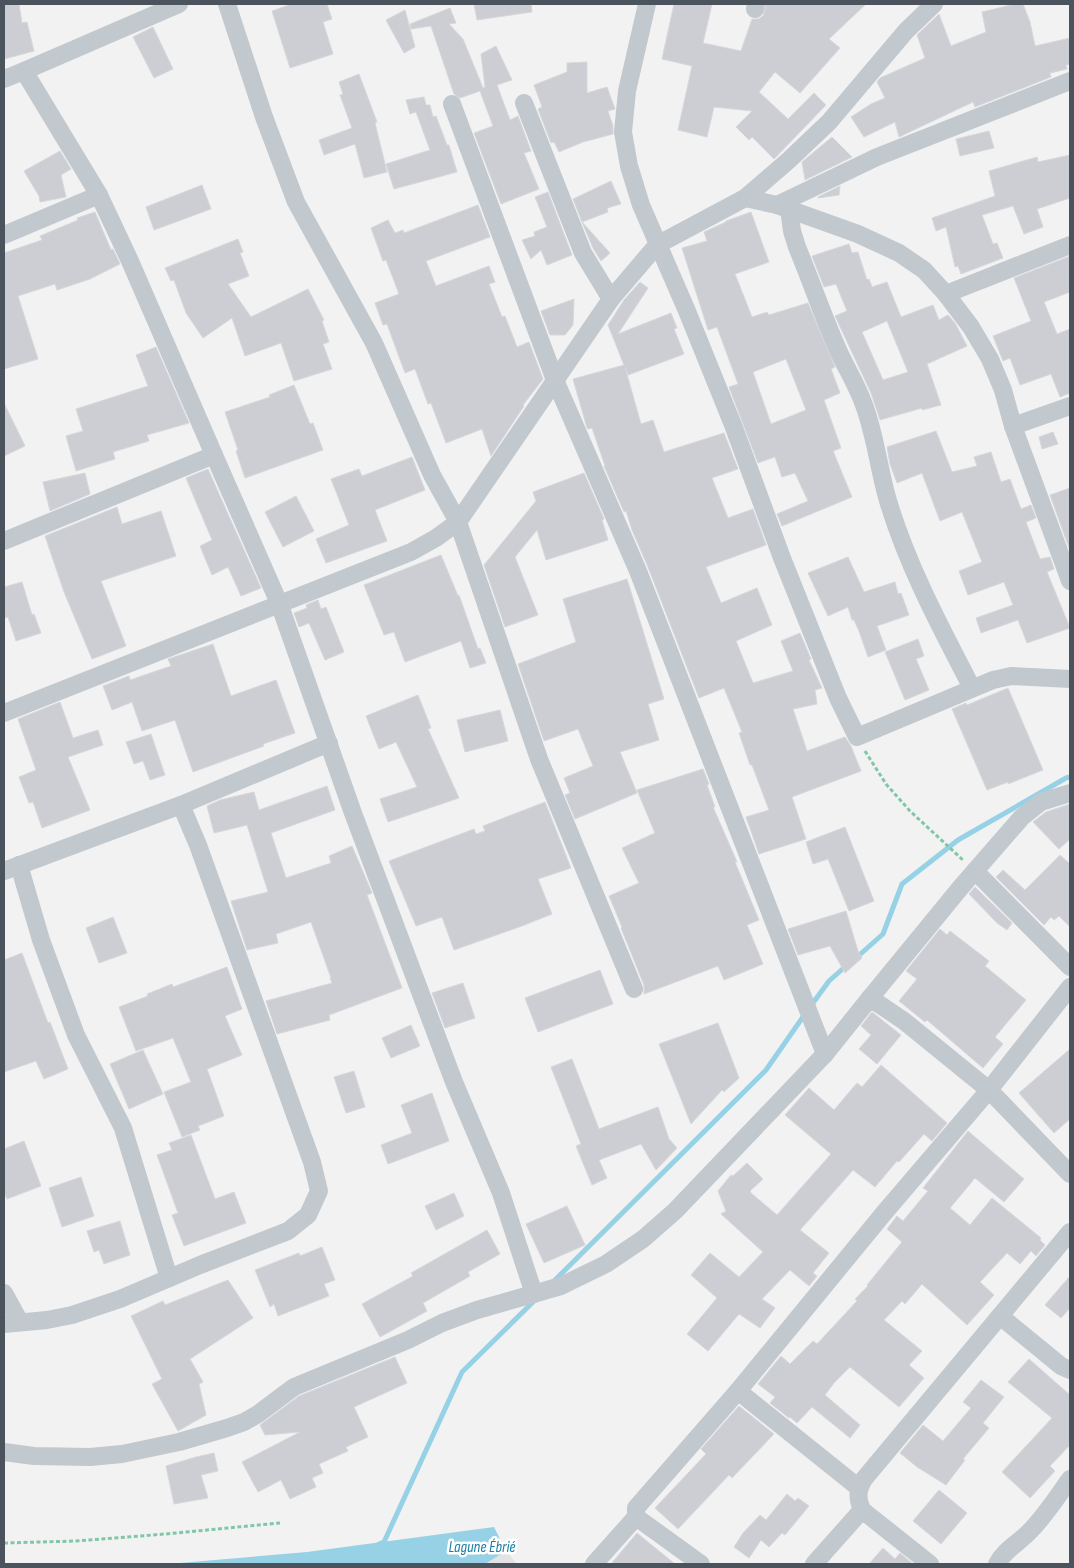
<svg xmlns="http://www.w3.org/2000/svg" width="1074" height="1568" font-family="'Sofia Sans Condensed',sans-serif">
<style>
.education{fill:#e4e3e3}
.water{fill:#96d1e5}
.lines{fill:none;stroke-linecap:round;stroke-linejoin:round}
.stream{stroke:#96d1e5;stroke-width:5}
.building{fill:#ccced3;stroke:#d6d8dc;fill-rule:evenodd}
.path{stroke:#80c7a8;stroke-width:3;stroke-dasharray:4 2.5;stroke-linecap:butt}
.minor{stroke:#c1c8ce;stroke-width:18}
.labels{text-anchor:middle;stroke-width:5;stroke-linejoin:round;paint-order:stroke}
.water-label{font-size:16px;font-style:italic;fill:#1a7ea1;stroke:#fff}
</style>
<rect width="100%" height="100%" fill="#f3f2f2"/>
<path class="education" d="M506,1551L517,1564H485Z"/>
<path class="water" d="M494,1527L506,1551L485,1564H168L307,1552Z"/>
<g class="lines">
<g class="stream">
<path d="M856,958L883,934L902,884L958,840L1066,778L1070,777"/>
<path d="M810,1007L829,981L847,965"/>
<path d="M553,1282L766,1070L805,1014"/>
<path d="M379,1544L384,1542L462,1372L536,1299"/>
</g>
</g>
<g class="building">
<path d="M4,4H19L22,23L27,22L34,51L4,59Z"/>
<path d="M292,4H327L332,19L323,22L333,54L290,68L272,11Z"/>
<path d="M474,4H531L532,12L477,20Z"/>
<path d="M674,4H712L703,43L741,51L752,19H758L763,16L766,4H866L829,39L840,48L800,93L775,72L759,92L788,119L814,93L826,105L774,159L752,137L749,140L736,127L752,111L714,107L707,137L678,130L692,66L662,59Z"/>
<path d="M1015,4H1023L1030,22L1035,46L1070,38V64L1066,65L1067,69L1050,73L1051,77L975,107L973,102L899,137L895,122L864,137L851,117L871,104L885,98L877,82L880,78L925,58L917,35L939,14L951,46L986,32L982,12Z"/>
<path d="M450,8L456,23L449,24L463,39L483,88L485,87L481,54L496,46L512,80L497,85L510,120L518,116L531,151L524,153L539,189L501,204L474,133L493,126L480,91L460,98L454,94L431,26L411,29L410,24Z"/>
<path d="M405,10L415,47L404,53L386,20Z"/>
<path d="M153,27L173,69L154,78L133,37Z"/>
<path d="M587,62V93L607,87L615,109L608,111L613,126V134L583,142L559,152L554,142L551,143L538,109L542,107L534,85L567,72V63Z"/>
<path d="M359,74L377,122L375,123L387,172L364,178L355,144L324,155L319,140L352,128L340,95L343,94L339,82Z"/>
<path d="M424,97L426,105H430L433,117L436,116L447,145H449L457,172L394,189L386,164L430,150L416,112L410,114L406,100Z"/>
<path d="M989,131L994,148L960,156L956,139Z"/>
<path d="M832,137L852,157L805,180L802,162Z"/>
<path d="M60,151L71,169L61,175L66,197L40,202L39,196L24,171Z"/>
<path d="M1070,155V198L1037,209L1043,227L1024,234L1013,206L982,215L993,244L997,243L1003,258L961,274L958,266L955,267L946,227L936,231L932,218L995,196L989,171L1037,157L1038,162Z"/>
<path d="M611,181L621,204L607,208L608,212L582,222L573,199Z"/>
<path d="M202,185L211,209L154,230L146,207Z"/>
<path d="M840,186L839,195L818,198V197Z"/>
<path d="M548,192L572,255L547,265L541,250L531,259L522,240L535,236L534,232L547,227L535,197Z"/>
<path d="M478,205L490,237L426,261L436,286L489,266L495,282L489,284L502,317L505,316L517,347L529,342L543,379L523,405L524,406L491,456L482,429L446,443L431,403L428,404L415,369L405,373L387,324L383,325L375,303L399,294L386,260L383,261L371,228L388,220L395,233L403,230L404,233Z"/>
<path d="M95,212L111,250L113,249L120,264L90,279L57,290L55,284L18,296L38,359L4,369V253L42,240L40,236L78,220L77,218Z"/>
<path d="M751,212L769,262L735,274L752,317L767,312L769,315L808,303L835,367L831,369L840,393L824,400L841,448L833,451L852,497L782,526L777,514L808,501L795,473L782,477L775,457L758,463L729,387L738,384L717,327L708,330L682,248L707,241L704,232L726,222V221ZM786,359L806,410L771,424L753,372Z"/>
<path d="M582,222L610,253L601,261L593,248Z"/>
<path d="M238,239L243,252L240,253L249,276L228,284L251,317L308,289L324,320L322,321L329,342L323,344L332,369L294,381L281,343L245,356L232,318L203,338L186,313L174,280L171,281L165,268Z"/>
<path d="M849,244L852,253L858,252L867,280L869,279L872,287L887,282L901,317L933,305L939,320L948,315L955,323L967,346L927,364L941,405L922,410V408L880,420L871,393L835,316L847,311L836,284L824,287L812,256ZM887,321L908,372L883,380L862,332Z"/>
<path d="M1070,256V292L1044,302L1057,334L1070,329V393L1060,397L1051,374L1020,385L1010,358L1003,361L993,336L1031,321L1014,278Z"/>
<path d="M640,282L648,288L618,334L671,313L677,328L674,329L684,354L628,375L625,367L641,424L653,420L664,452L724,433L738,469L712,478L728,518L753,509L766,545L706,567L721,603L757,588L772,625L736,641L753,683L793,671L781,641L800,633L811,659L809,660L822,688L815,690L817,704L793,709L807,751L845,737L851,746L861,771L792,797L806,839L759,854L746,817L769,810L752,765H750L739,733L742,732L724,688L699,698L648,567L632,530L626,511L624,512L604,466H605L592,428L588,429L587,428L573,379L624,365L608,325L624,300Z"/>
<path d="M574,299L573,325L565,335H550L541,311Z"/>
<path d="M156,347L189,423L147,435L149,441L113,452L115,459L76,471L66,436L83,431L76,409L148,386L136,355Z"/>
<path d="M294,385L310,424L313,423L323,450L245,478L236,451L238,450L225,412L270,397L269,395Z"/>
<path d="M4,403L25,446L4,456Z"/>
<path d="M936,431L952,472L977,466L974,457L991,452L1001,482L1010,479L1021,509L1031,505L1036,518L1026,522L1040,559L1050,557L1054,569L1047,572L1070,628L1027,643L1018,620L981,633L976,618L1013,605L1004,582L968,595L959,571L982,562L962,512L940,521L922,473L897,483L890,464L887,447Z"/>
<path d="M1053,432L1058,444L1042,449L1039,437Z"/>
<path d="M412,457L425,490L375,510L387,541L326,563L316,539L349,525L331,479L359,469L362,476Z"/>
<path d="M208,469L261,588L241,596L228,567L212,575L200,546L212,540L186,478Z"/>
<path d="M85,473L90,494L50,511L43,482Z"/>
<path d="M584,473L604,519L602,520L608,540L546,560L537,530L515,557L538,615L505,627L484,565L536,501L533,492Z"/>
<path d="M1070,488V548H1069L1050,495Z"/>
<path d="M296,496L314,531L283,547L265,512Z"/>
<path d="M117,507L122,524L161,511L176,556L101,581L126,646L92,659L64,592L45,536Z"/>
<path d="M441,555L458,596L459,595L478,649L480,648L486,663L470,668L461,641L405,662L394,632L384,635L364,585Z"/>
<path d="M848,557L864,592L895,582L898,594L901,593L909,615L877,626L886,650L868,657L859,631L854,620H852L848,607L828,616L808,573Z"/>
<path d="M627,579L664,699L648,704L659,740L620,752L637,793L575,819L565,795L570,793L564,778L593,766L578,729L544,741L518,664L576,642L563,599Z"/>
<path d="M22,582L32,615L34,614L41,633L16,641L8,617L4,618V587Z"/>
<path d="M318,600L321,609L326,607L344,652L325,660L309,623L299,627L294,613L307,608L306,605Z"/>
<path d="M918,639L924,656L916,659L929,690L905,700L885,652Z"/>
<path d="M213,644L231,696L276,680L295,733L263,744L264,746L193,772L175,720L142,731L132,702L112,710L103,686L129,676L130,680L171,666L168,659Z"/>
<path d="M1008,688L1043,770L1008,784V782L987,790L952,709L966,703L967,705Z"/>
<path d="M418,695L431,728L428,729L459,798L388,822L380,799L417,787L396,742L379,749L366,716Z"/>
<path d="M60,702L73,738L98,730L103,745L68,757L90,810L42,828L33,802L29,803L19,777L36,770L18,719Z"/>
<path d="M500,710L508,741L465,752L457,720Z"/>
<path d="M151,734L165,775L150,780L143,761L134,764L126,742Z"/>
<path d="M703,769L709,784L707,785L715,807H713L737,862H735L759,920L747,925L763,964L724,980L718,966L644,994V985L621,928L622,927L609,896L639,883L622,848L655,833L637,790Z"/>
<path d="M327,786L335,810L271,833L286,878L331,863L329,856L352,846L372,893L367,895L402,988L329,1015L330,1020L277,1034L266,1001L332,983L330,978H331L311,922L276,934L278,943L247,950L231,901L268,892L247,825L214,833L207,806L220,800L254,792L259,810Z"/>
<path d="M545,802L571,868L538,879L552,914L522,926L454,950L442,917L416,926L389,861L474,829L476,834L485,831L483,826Z"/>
<path d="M1070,804V839L1059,849L1033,822L1046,812Z"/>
<path d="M845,827L874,901L849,911L828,859L813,864L806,842Z"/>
<path d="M1060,855L1070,864V927L1059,916L1054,920L1051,917L1044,925L996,877L1003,870L1025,890Z"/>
<path d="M975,887L1012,923L1007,930L997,923L969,894Z"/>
<path d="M846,911L858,951L862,958L845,973L830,946L798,955L788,929Z"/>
<path d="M113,917L127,953L99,963L86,928Z"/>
<path d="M940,929L947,935L950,931L989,961L985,966L1026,1000L995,1037L1003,1044L983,1068L927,1020L925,1022L899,1001L917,979L906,971Z"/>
<path d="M22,953L48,1023L50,1022L68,1069L44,1079L36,1061L4,1072V960Z"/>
<path d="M227,967L242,1009L225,1016L242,1055L207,1069L224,1116L198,1126L200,1130L182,1137L164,1092L191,1082L173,1038L136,1051L119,1007L148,996L147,994L172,984L173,987Z"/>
<path d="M600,970L613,1004L538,1032L525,998Z"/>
<path d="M463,983L475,1018L445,1028L432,993Z"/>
<path d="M872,1012L901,1035L877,1064L859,1049L871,1035L861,1026Z"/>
<path d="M718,1023L739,1078L724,1092L722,1090L691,1124L659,1044Z"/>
<path d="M411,1025L420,1046L391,1058L382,1038Z"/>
<path d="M1070,1049V1119L1054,1133L1019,1093Z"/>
<path d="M143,1050L163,1094L129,1109L110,1064Z"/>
<path d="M572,1059L599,1129L658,1107L669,1139L677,1148L656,1170L641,1144L599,1160L607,1178L592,1185L576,1146L581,1144L551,1067Z"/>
<path d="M881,1065L947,1123L932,1141L924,1134L899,1162L897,1161L875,1187L853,1170L800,1230L829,1253L813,1273L817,1276L809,1286L790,1270L762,1299L775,1308L760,1328L739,1314L708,1351L687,1334L717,1298L691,1275L710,1253L739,1277L763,1252L721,1214L726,1211L718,1191L731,1175L733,1176L747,1163L763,1179L750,1191L751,1193L777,1215L831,1154L785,1115L809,1088L834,1110L857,1083L862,1087Z"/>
<path d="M354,1071L365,1107L346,1113L334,1077Z"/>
<path d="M432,1093L449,1141L388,1164L381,1145L412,1133L401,1105Z"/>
<path d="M968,1131L1024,1179L1004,1202L975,1178L950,1208L970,1225L992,1198L1041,1238L1040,1240L1045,1245L1036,1256L1031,1251L1020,1264L1007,1253L980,1282L994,1295L967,1325L922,1284L905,1304L902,1301L884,1320L922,1351L909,1365L924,1378L899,1407L850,1367L834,1383L825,1395L860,1425L850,1438L812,1407L797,1423L790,1417L789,1418L770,1403L775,1397L758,1384L781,1356L790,1364L813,1341L817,1344L857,1301L855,1299L868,1286L867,1285L902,1242L887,1229L897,1216L903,1221L928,1191L923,1188Z"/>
<path d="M191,1135L215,1199L234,1192L246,1223L184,1246L172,1215L178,1213L157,1155L172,1150L169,1143Z"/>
<path d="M24,1141L41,1186L7,1199L4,1191V1149Z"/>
<path d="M81,1177L94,1216L62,1227L49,1188Z"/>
<path d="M454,1193L464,1216L436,1230L425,1206Z"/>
<path d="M567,1206L585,1245L544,1263L526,1224Z"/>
<path d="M120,1221L130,1255L104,1264L99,1250L94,1252L87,1231Z"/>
<path d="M487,1230L500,1254L468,1272L470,1276L423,1303L427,1311L380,1337L362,1304L413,1276L411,1273Z"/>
<path d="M322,1247L335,1280L324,1284L329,1296L278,1316L274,1304L270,1307L255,1270L299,1253L300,1256Z"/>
<path d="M1070,1276V1308L1061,1318L1045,1305Z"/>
<path d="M228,1280L253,1318L190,1359L203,1382L199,1384L206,1415L178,1431L152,1384L162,1379L131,1316L163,1301L165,1305Z"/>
<path d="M395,1357L407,1383L354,1407L368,1437L346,1447L348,1451L319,1464L323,1473L312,1478L316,1487L290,1499L281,1480L258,1492L242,1462L300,1432L265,1435L260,1425L299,1396Z"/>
<path d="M1029,1359L1070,1395V1445L1050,1466L1055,1471L1030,1498L1002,1472L1052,1418L1008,1382Z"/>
<path d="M981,1380L1004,1397L983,1423L989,1428L963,1459L965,1460L946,1485L917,1467L900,1453L923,1425L943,1441L971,1408L963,1402Z"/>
<path d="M739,1406L774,1434L732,1478L729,1475L678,1529L655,1508L706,1454L701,1449Z"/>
<path d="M214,1453L218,1471L201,1475L208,1498L174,1504L166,1466L196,1457Z"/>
<path d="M939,1490L967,1513L941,1544L913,1521Z"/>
<path d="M787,1494L795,1501L798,1498L809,1506L785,1535L782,1533L769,1547L761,1540L749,1558L734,1547L743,1533L760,1515L766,1520Z"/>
<path d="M637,1533L675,1564H611Z"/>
<path d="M883,1548L895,1559L900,1553L913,1564H869Z"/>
</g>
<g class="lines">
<g class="path">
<path d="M865,751L886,784L910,811L964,861"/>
<path d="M4,1543L76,1541L165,1534L280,1523"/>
</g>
<g class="minor">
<path d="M227,4L264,117L296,202L374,343L432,475L458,522L539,759L634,989"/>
<path d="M647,4L627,91L623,132L629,166L641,205L687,311L733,425L782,558L838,698L857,737L993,680L1011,676L1070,679"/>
<path d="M755,9L756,4"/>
<path d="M24,71L179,4"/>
<path d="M4,79L24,71L99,195"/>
<path d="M524,103L583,253L611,299"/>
<path d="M452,104L555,380L638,571L825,1054"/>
<path d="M745,198L777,205L858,234L899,253L924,270L946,294L971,327L990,359L1003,390L1013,426L1070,581"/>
<path d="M777,205L877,157L1070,81"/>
<path d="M789,209L792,231L797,247C811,281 823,316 838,350C846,368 857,385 864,405C876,437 879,472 889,504C909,569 941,628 972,688"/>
<path d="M4,235L99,195L130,261L214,455"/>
<path d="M946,294L1070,245"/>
<path d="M1013,426L1070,406"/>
<path d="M4,541L214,455L279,603L353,813L454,1082L501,1193L534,1294"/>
<path d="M4,713L411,552L436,538L458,522L611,299L657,245L745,198L789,160L829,122L906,31L934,4"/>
<path d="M19,865L41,940L76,1035L123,1128L169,1278"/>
<path d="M4,871L181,805L329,743"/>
<path d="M975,871L1070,967"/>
<path d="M870,998L961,887L1022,817L1041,802L1070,793"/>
<path d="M4,1293L20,1322"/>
<path d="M1000,1316L1061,1366L1070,1370"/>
<path d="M4,1324L47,1320L72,1315L120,1299L200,1265L288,1231L308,1215L319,1191L312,1162L198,845L181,805"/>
<path d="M738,1391L859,1488"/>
<path d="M4,1452L34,1456L90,1457L122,1454L179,1442L227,1428L244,1422L258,1414L294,1387L408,1340L442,1323L477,1310L561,1286L606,1264L643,1239L675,1211L825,1054L870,998L904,1021L989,1090L1070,1174"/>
<path d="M636,1517L701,1564"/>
<path d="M594,1564L636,1517V1508L738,1391L884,1213L989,1090L1070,987"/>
<path d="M814,1564L862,1510"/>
<path d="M930,1564L862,1510C857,1498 857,1491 864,1479L1070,1232"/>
<path d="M997,1564C1005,1549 1019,1543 1030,1531C1045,1516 1057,1497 1070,1479"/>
</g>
</g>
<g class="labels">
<g class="water-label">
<text x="482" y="1552">Lagune Ébrié</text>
</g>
</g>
<rect width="1074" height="1568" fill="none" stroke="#4b545d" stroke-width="10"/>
</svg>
